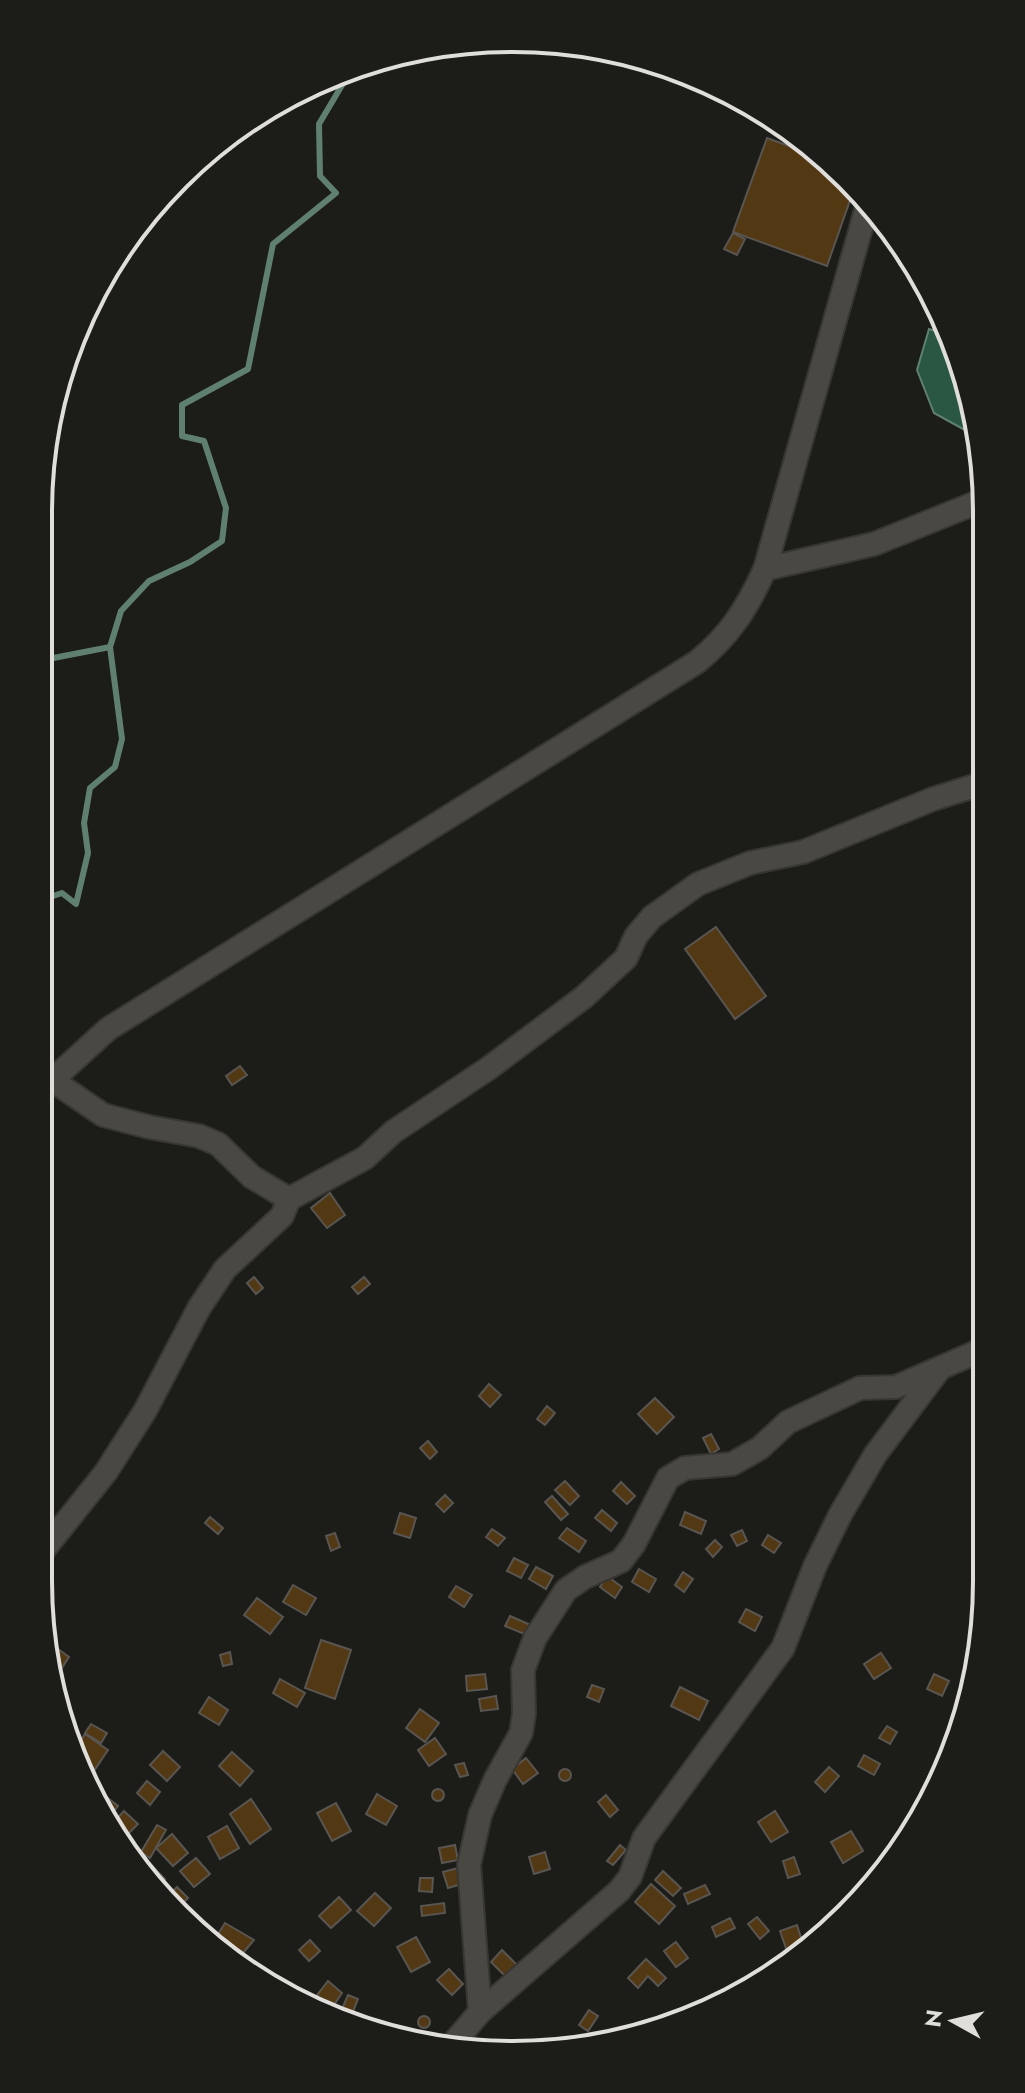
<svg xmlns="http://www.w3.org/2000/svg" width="1025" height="2093" font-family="Jost,sans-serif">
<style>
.water{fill:#295741;stroke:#60806f;stroke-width:2}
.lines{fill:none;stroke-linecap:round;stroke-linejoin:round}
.stream{stroke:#60806f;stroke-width:6}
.building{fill:#533814;stroke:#595551;stroke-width:2}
.minor-casing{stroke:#373633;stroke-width:26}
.minor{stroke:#494843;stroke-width:22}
.rim{fill:none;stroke:#dfdedb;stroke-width:4}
</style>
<rect width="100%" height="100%" fill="#1c1c18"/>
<path class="water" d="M929,329L952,336L978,433L974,435L934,413L917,370Z"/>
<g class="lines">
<g class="stream">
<path d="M38,661L110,647"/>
<path d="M38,915L44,899L62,893L76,904L88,853L84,823L90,788L115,767L122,739L110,647L121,611L149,581L190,562L222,541L226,508L204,441L182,436V405L248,369L273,244L336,193L320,176L319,124L351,70"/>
<path d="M38,966L40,961L38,950"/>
</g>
</g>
<g class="building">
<path d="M767,138L816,156L817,152L854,189L827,266L733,232Z"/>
<path d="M733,233L745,239L737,255L724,249Z"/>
<path d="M716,927L766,996L735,1019L685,949Z"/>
<path d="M240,1066L247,1075L232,1085L226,1076Z"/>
<path d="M330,1193L345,1215L327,1228L311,1208Z"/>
<path d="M254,1277L263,1288L256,1294L247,1283Z"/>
<path d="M364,1277L370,1284L358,1294L352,1287Z"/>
<path d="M489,1384L501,1395L490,1407L479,1396Z"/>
<path d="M655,1398L674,1417L657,1434L638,1414Z"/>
<path d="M547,1406L555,1413L545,1425L537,1419Z"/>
<path d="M711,1434L719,1449L711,1454L703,1438Z"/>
<path d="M428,1441L437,1452L430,1459L420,1448Z"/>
<path d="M565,1481L579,1496L570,1505L555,1490Z"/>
<path d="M621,1482L635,1496L627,1504L613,1491Z"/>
<path d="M445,1495L453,1503L444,1512L436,1504Z"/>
<path d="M552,1496L568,1514L561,1520L545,1502Z"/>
<path d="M602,1510L617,1523L611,1531L595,1518Z"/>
<path d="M685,1512L706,1521L701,1534L680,1525Z"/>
<path d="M400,1513L416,1518L410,1538L394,1533Z"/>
<path d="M210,1517L223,1528L218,1534L205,1523Z"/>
<path d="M567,1528L586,1541L579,1552L559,1538Z"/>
<path d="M492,1529L505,1538L498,1546L486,1537Z"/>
<path d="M742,1530L747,1541L737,1546L731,1535Z"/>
<path d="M335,1533L340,1547L331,1551L326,1536Z"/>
<path d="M768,1535L781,1543L774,1553L762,1545Z"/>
<path d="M715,1540L722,1547L713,1557L706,1549Z"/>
<path d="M514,1558L528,1565L521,1578L507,1571Z"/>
<path d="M536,1567L553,1576L546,1589L529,1579Z"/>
<path d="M639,1569L656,1579L649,1592L632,1582Z"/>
<path d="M683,1572L693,1579L684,1592L675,1585Z"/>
<path d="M607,1576L622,1587L615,1598L600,1587Z"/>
<path d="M293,1585L316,1598L306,1615L283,1602Z"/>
<path d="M456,1586L472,1595L464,1607L449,1597Z"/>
<path d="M257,1598L283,1617L270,1634L244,1615Z"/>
<path d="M746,1609L762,1617L755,1631L739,1622Z"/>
<path d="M510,1616L533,1626L529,1636L505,1626Z"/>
<path d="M321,1640L351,1650L335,1699L305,1688Z"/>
<path d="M54,1646L69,1657L60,1671L52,1665L50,1651Z"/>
<path d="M230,1652L232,1664L223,1666L220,1655Z"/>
<path d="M881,1653L891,1668L874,1679L864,1664Z"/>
<path d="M485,1674L487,1689L467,1691L466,1676Z"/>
<path d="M934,1674L949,1681L942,1696L927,1689Z"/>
<path d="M280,1679L305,1693L297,1707L273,1693Z"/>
<path d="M592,1685L604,1689L599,1702L587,1697Z"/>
<path d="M680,1687L708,1701L699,1720L671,1706Z"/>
<path d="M496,1696L498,1709L481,1711L479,1699Z"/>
<path d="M209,1697L228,1710L219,1725L199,1713Z"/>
<path d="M420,1709L439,1723L425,1742L406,1728Z"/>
<path d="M91,1724L107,1733L101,1743L85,1733Z"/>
<path d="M887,1726L897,1732L890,1744L879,1738Z"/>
<path d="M85,1734L108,1750L90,1777L85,1773L73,1752Z"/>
<path d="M435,1738L446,1754L429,1766L418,1750Z"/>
<path d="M163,1751L180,1767L167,1781L150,1765Z"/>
<path d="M232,1752L253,1771L240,1786L219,1766Z"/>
<path d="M864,1755L880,1764L874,1775L858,1766Z"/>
<path d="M526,1758L538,1773L523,1784L512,1769Z"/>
<path d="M464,1763L468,1775L460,1777L455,1765Z"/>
<path d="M829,1767L839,1776L825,1792L815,1782Z"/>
<circle cx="565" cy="1775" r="6"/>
<path d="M147,1781L160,1792L150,1805L137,1793Z"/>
<circle cx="438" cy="1795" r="6"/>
<path d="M100,1792L118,1806L109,1818L97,1796Z"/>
<path d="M377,1794L397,1806L386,1825L366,1814Z"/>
<path d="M606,1795L618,1810L610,1817L598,1802Z"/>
<path d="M251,1799L271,1829L250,1844L230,1814Z"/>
<path d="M336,1803L351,1831L332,1841L317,1813Z"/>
<path d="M124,1811L138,1824L121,1841L112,1824Z"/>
<path d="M775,1811L788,1832L771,1842L758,1822Z"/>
<path d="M157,1825L166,1830L150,1858L141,1852Z"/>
<path d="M227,1826L239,1848L220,1859L208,1837Z"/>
<path d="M851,1831L863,1851L843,1863L831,1842Z"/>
<path d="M172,1834L188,1853L173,1866L156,1848Z"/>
<path d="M455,1845L458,1860L442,1863L439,1848Z"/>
<path d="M620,1845L626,1850L613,1865L607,1861Z"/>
<path d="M545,1852L550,1869L534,1874L529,1857Z"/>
<path d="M794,1857L800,1874L788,1878L783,1861Z"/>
<path d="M196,1858L210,1874L194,1887L180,1871Z"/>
<path d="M147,1861L165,1879L157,1888L137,1871Z"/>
<path d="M458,1868L462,1884L448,1888L443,1872Z"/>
<path d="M663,1871L681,1888L673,1896L655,1880Z"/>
<path d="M420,1878H433L432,1892L419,1891Z"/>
<path d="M651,1884L675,1906L659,1924L635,1902Z"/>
<path d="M705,1885L710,1894L688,1904L684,1894Z"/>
<path d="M177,1887L188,1898L179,1907L167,1897Z"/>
<path d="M375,1893L391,1908L374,1926L357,1911Z"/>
<path d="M339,1897L351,1910L331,1928L319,1916Z"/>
<path d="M444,1903L445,1913L422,1916L421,1906Z"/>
<path d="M757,1917L769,1931L760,1939L748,1924Z"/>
<path d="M730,1918L735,1928L716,1937L712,1927Z"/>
<path d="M225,1923L254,1940L238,1959L215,1939Z"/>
<path d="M797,1925L803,1944L788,1954L780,1931Z"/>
<path d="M416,1937L430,1962L411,1972L397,1947Z"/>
<path d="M310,1940L320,1951L309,1961L299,1950Z"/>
<path d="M676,1942L688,1958L676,1967L664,1951Z"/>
<path d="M502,1950L522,1970L511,1982L491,1962Z"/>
<path d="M646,1959L666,1978L658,1986L648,1976L638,1988L628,1978Z"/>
<path d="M449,1969L463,1984L452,1995L437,1980Z"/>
<path d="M328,1981L342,1993L332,2008L317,1995Z"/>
<path d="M348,1995L358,1999L352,2014L342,2009Z"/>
<path d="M589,2010L598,2016L588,2031L579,2025Z"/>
<circle cx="424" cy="2022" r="6"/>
<path d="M592,2038L593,2045L577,2050L575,2041Z"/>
</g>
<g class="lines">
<defs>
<g id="minor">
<path d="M765,569L874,544L983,500"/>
<path d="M38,1093L108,1029L697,662C731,634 747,608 765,569L868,203"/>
<path d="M289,1199L365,1158L393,1132L489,1068L584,997L626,958L636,936L652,917L698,884L750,863L803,852L933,799L984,783"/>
<path d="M38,1557L106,1472L145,1411L199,1308L225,1269L282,1216L289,1199L252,1177L218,1144L199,1136L149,1127L103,1115L52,1080"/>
<path d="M480,2012L469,1865L480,1815L495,1780L521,1733L524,1714L523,1670L535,1638L566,1590L585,1577L621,1561L634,1544L668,1478L685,1468L732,1464L760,1448L788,1422L860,1388L896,1387L986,1348"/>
<path d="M450,2047L480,2012L619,1891L630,1877L644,1838L783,1648L815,1566L840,1515L875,1455L938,1371"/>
</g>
</defs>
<use href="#minor" class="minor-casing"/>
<use href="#minor" class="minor"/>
</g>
<path d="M0 0H1025V2093H0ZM512 52H513A460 460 0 0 1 973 512V1581A460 460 0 0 1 513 2041H512A460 460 0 0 1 52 1581V512A460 460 0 0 1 512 52Z" fill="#1c1c18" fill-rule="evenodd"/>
<path class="rim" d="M512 52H513A460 460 0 0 1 973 512V1581A460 460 0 0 1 513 2041H512A460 460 0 0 1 52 1581V512A460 460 0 0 1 512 52Z"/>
<g transform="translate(953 2021) rotate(278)" stroke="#1c1c18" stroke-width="6" paint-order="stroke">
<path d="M0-6L14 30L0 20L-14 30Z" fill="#dfdedb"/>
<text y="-12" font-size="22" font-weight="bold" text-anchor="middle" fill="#dfdedb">N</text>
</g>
</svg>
